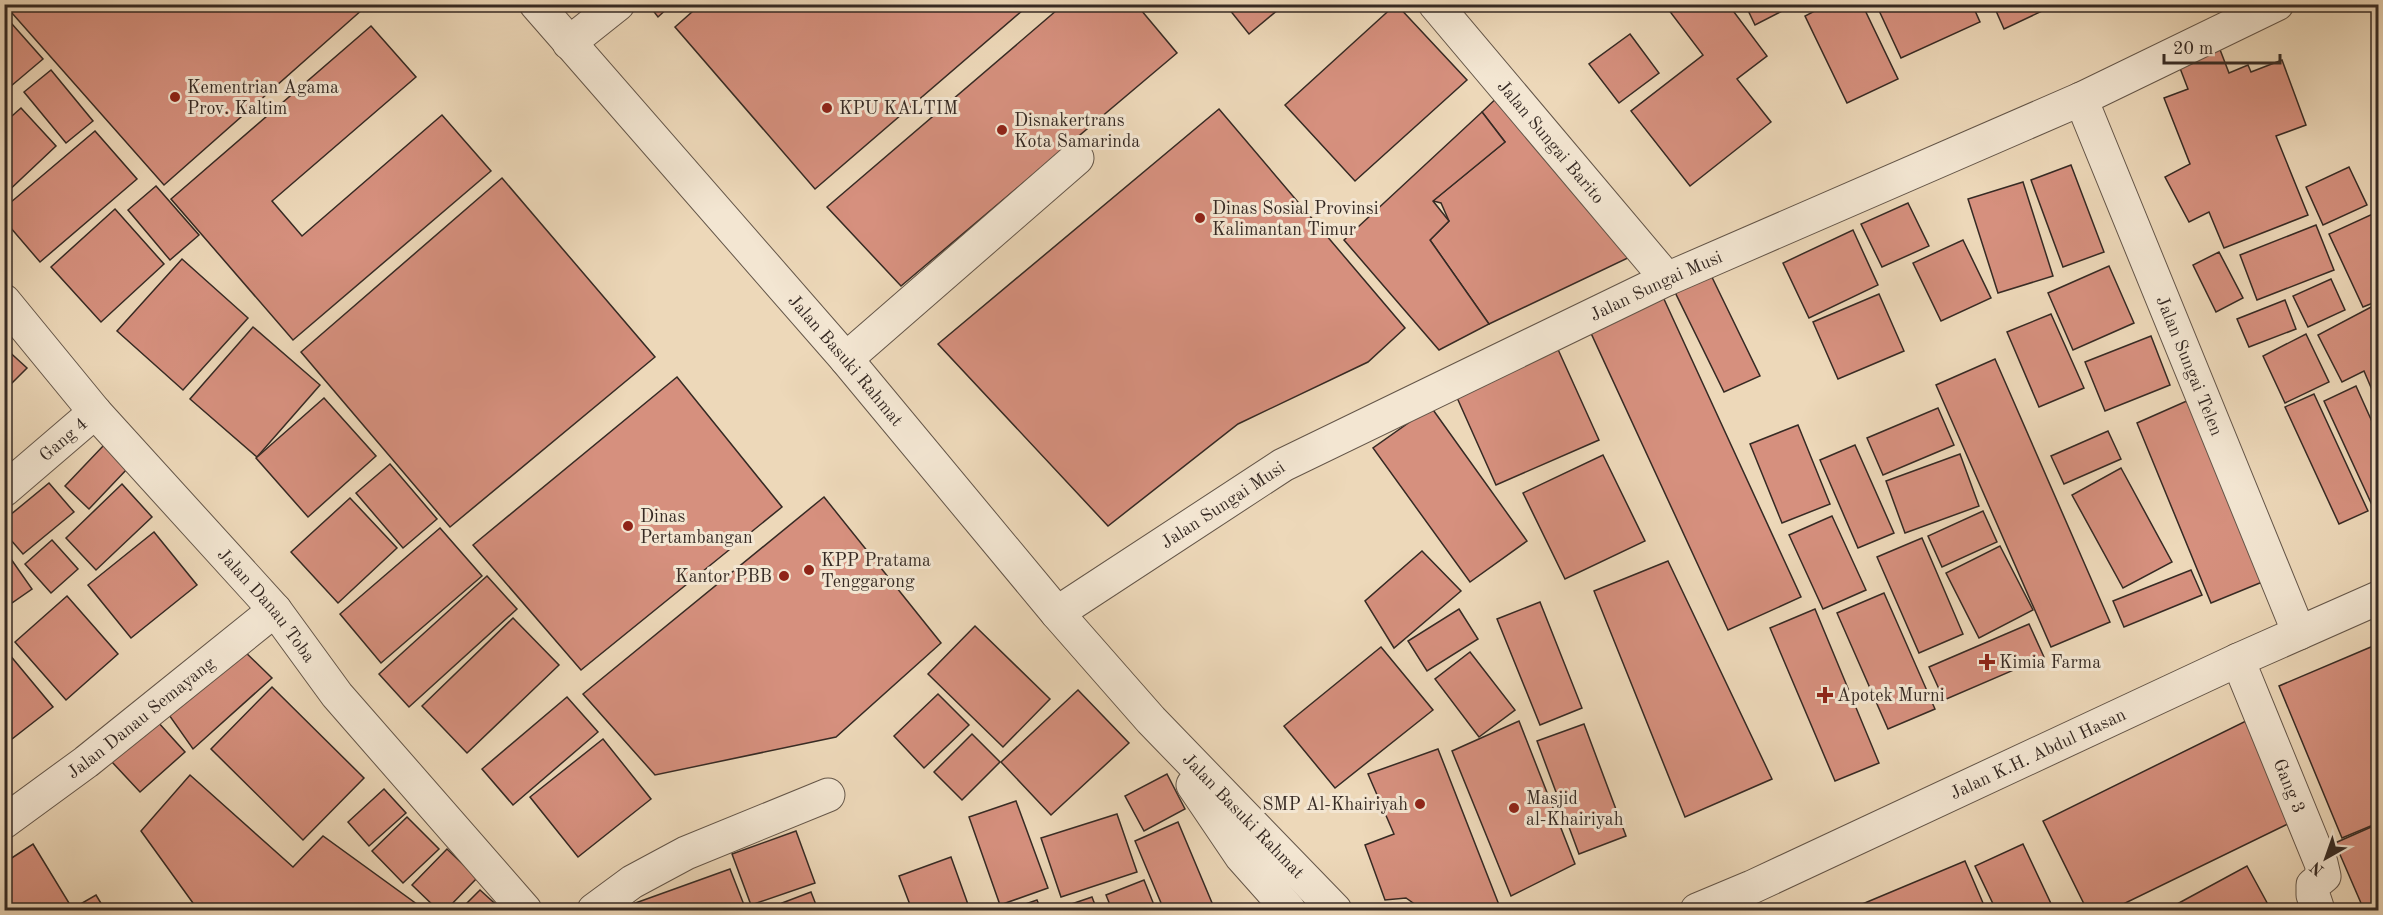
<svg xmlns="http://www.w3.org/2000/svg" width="2383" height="915" font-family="'Old Standard TT',serif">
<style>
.building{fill:#d6907e;stroke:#362a24;stroke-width:1.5}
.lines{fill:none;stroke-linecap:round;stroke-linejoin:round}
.minor-casing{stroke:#645649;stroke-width:35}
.minor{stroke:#f3e6d2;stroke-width:33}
.poi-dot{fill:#8f2418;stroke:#f3e6d2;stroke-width:2}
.labels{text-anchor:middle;stroke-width:6;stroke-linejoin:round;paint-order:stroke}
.poi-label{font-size:18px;fill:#362a24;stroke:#f3e6d2;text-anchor:start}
.street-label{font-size:18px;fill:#362a24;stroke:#f3e6d2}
</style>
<rect width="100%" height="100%" fill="#edd8b9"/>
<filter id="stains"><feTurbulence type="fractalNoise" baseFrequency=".00333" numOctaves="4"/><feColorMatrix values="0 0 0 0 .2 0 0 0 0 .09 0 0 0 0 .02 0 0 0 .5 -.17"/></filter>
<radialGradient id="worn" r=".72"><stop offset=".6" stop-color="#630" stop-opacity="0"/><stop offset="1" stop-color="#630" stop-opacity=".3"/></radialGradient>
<g class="building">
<path d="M4,4H359L363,9L164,185Z"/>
<path d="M648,4H672L658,17Z"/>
<path d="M701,4H1030L815,189L675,27Z"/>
<path d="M1064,4H1136L1177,53L901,286L827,207Z"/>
<path d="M1225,4H1285L1249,34Z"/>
<path d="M1396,4L1467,80L1355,181L1285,105Z"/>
<path d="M1675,4H1728L1767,56L1737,79L1771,122L1690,186L1631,111L1703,55L1668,9Z"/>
<path d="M1745,4H1796L1755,25Z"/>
<path d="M1828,4H1862L1898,79L1847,103L1805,16Z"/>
<path d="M1876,4H1972L1980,22L1901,58Z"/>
<path d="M1993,4H2057L2004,29Z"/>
<path d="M4,15L43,59L4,92Z"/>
<path d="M371,26L416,77L272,201L302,236L442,115L491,171L293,340L171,199Z"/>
<path d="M1630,34L1659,73L1619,103L1589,64Z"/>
<path d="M2219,47L2229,73L2248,65L2251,72L2282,60L2306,125L2276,136L2308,215L2224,248L2209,212L2189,222L2165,177L2190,164L2164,98L2188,89L2178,63Z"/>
<path d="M51,70L93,121L66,143L24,92Z"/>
<path d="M1505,90L1632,256L1489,324L1430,240L1449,221L1441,203L1433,201L1505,142L1482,112Z"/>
<path d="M21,108L56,146L4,195V123Z"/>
<path d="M1219,109L1405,328L1368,362L1238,424L1108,526L938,344Z"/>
<path d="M1482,112L1505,142L1433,201L1449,221L1430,240L1489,324L1439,350L1344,240Z"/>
<path d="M95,131L137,179L40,262L4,220V208Z"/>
<path d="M2071,165L2104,252L2063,267L2031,180Z"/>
<path d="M2349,167L2367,205L2323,225L2306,187Z"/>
<path d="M502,178L655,357L450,527L301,352Z"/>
<path d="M2023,182L2053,276L1998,293L1968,199Z"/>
<path d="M156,186L199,235L170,260L128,210Z"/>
<path d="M1908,203L1929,246L1882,267L1861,224Z"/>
<path d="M115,209L164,264L101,322L51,267Z"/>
<path d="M2377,212L2378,216V301L2363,307L2329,234Z"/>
<path d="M2316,225L2334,270L2257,300L2240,255Z"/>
<path d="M1853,230L1878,285L1809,318L1783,263Z"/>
<path d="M1963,240L1991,298L1941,321L1913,263Z"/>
<path d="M2219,252L2243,298L2216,312L2193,265Z"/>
<path d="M182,259L248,318L183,390L117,331Z"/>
<path d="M2109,266L2134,323L2073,350L2048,293Z"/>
<path d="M1707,267L1760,376L1724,392L1671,284Z"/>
<path d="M2331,279L2345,310L2308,327L2293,296Z"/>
<path d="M1879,294L1904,351L1838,379L1813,322Z"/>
<path d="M1663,297L1801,597L1728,630L1590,331Z"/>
<path d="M2285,300L2296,329L2249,347L2237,319Z"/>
<path d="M2373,306L2378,314V404L2364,371L2342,382L2318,335Z"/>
<path d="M2051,314L2084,388L2039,407L2007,332Z"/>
<path d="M253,327L320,385L257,457L190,399Z"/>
<path d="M2306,334L2329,382L2285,403L2263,356Z"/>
<path d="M2151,336L2170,385L2105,411L2085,362Z"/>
<path d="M1556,345L1599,440L1496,485L1454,391Z"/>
<path d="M4,347L27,368L4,391Z"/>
<path d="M1995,359L2110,622L2051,647L1936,385Z"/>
<path d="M677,377L782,507L581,670L473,545Z"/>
<path d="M2356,386L2378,435V502L2372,505L2324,401Z"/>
<path d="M2314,394L2368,511L2339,524L2285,407Z"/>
<path d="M2198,396L2272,578L2211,603L2137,423Z"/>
<path d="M324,398L376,456L308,517L256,458Z"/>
<path d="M1431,407L1527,541L1470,582L1373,448Z"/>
<path d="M1938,408L1954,445L1883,475L1867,438Z"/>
<path d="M1798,425L1830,504L1782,523L1750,444Z"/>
<path d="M2108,431L2121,459L2064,484L2051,456Z"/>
<path d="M104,445L128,468L89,509L65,486Z"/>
<path d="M1855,445L1894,533L1858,548L1820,460Z"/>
<path d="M1960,454L1979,506L1905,533L1886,481Z"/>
<path d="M1603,455L1645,541L1565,579L1523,493Z"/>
<path d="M390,464L437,519L403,548L356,493Z"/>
<path d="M2121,468L2172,562L2123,588L2072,495Z"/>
<path d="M49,483L74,512L23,554L4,532V520Z"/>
<path d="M122,484L152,517L96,570L66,538Z"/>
<path d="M824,497L941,643L836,737L655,775L583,694Z"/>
<path d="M350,498L397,548L338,603L291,552Z"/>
<path d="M1983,511L1997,542L1942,567L1928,536Z"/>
<path d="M1832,516L1866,590L1823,609L1789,535Z"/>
<path d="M440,528L482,576L381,663L340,614Z"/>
<path d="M154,532L197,585L131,638L88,585Z"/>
<path d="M1922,538L1963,634L1919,653L1877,557Z"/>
<path d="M52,540L78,569L51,593L25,564Z"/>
<path d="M2000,546L2033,610L1979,638L1946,573Z"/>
<path d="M4,549L32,589L9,605L4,599Z"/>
<path d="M1422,551L1461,591L1394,648L1365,601Z"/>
<path d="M1668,561L1772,779L1685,817L1594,591Z"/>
<path d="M2191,570L2202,595L2124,627L2113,601Z"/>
<path d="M487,576L517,609L409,707L379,674Z"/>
<path d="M1884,593L1935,709L1888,729L1837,613Z"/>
<path d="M67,596L118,654L66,700L15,642Z"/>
<path d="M1540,602L1582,708L1540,725L1497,619Z"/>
<path d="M1459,609L1478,639L1427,671L1408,641Z"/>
<path d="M1815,609L1879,763L1835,781L1770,628Z"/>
<path d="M513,618L559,665L467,753L422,706Z"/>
<path d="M2029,624L2044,657L1944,700L1929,667Z"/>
<path d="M975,626L1050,699L1003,747L928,674Z"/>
<path d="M2378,644V823L2342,838L2279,686Z"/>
<path d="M240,647L272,678L193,749L162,705Z"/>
<path d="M1381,647L1433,710L1335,788L1284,726Z"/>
<path d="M4,648L53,707L12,739L4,730Z"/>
<path d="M1470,652L1515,710L1479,737L1435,679Z"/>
<path d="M272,687L364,778L303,840L211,749Z"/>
<path d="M1078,690L1129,743L1051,815L1001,762Z"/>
<path d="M938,694L969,725L924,768L894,736Z"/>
<path d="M567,697L598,732L513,805L482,769Z"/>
<path d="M2248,720L2298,819L2111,910H2087L2043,821Z"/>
<path d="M157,721L185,752L140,792L112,762Z"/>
<path d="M1519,721L1575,864L1511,896L1452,751Z"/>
<path d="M1584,724L1626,836L1579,854L1537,741Z"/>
<path d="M972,734L1000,762L962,800L934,772Z"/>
<path d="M603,739L651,799L578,857L530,797Z"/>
<path d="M1438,749L1501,910H1423L1406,898L1385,900L1365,845L1394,834L1368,774Z"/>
<path d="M1167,774L1185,809L1144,831L1125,796Z"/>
<path d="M190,775L293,867L323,836L425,910H198L141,831Z"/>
<path d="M384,789L406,813L369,846L348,822Z"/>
<path d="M1016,801L1048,888L1000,905L969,817Z"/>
<path d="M1117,814L1137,872L1061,897L1041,838Z"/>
<path d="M407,817L439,849L403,883L372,851Z"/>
<path d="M1178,822L1215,910H1164L1135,841Z"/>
<path d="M2378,824V910H2364L2335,843Z"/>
<path d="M796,831L815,883L751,905L732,854Z"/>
<path d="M33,844L69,903L59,910H13L4,899V863Z"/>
<path d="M2023,844L2054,910H1996L1975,866Z"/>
<path d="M447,849L477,878L446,910H438L412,885Z"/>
<path d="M951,857L970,910H912L899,876Z"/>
<path d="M1965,861L1986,910H1848Z"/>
<path d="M2247,866L2271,910H2166Z"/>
<path d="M730,869L746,910H616Z"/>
<path d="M1144,880L1156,910H1112L1106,895Z"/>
<path d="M480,890L502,910H460Z"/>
<path d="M811,892L818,910H784L782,903Z"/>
<path d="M96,895L105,910H70Z"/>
<path d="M1092,897L1097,910H1054Z"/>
<path d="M1037,900L1041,910H1008Z"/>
<path d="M903,905L905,910H884Z"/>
</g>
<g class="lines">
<defs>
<g id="minor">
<path id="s1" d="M536,4L846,359L1057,613L1151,720L1335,910"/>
<path id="s2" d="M1435,4L1667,279"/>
<path d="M569,43L618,4"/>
<path id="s3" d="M2081,99L2299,633"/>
<path id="s4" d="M4,301L95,412L275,610L337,695L525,910"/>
<path d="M846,359L1077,158"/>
<path id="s5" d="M4,490L95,412"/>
<path id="s6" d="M1057,613L1283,465L1667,279L2081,99L2277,4"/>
<path id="s7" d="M2238,660L2321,863L2324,876L2313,885V895L2318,910"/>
<path d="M1193,785L1241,856L1289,910"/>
<path id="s8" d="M4,822L86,762L275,610"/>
<path d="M594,910L632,882L686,853L828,795"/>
<path id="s9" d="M1697,910L1752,887L2238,660L2378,598"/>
</g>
</defs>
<use href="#minor" class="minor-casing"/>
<use href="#minor" class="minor"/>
</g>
<g class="poi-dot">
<circle cx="175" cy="97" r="6"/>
<circle cx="827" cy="108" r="6"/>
<circle cx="1002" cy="130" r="6"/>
<circle cx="1200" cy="218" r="6"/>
<circle cx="628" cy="526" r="6"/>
<circle cx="809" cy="570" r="6"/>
<circle cx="784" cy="576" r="6"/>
<path d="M1984 653h6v6h6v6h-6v6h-6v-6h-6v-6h6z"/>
<path d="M1822 686h6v6h6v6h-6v6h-6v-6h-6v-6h6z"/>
<circle cx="1420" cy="804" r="6"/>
<circle cx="1514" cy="808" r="6"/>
</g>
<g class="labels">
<g class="poi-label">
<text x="187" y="93">Kementrian Agama<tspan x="187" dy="21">Prov. Kaltim</tspan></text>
<text x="839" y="114">KPU KALTIM</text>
<text x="1014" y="126">Disnakertrans<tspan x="1014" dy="21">Kota Samarinda</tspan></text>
<text x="1212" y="214">Dinas Sosial Provinsi<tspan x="1212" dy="21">Kalimantan Timur</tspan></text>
<text x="640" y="522">Dinas<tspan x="640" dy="21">Pertambangan</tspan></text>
<text x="821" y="566">KPP Pratama<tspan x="821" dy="21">Tenggarong</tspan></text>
<text x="772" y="582" text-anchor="end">Kantor PBB</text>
<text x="1999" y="668">Kimia Farma</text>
<text x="1837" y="701">Apotek Murni</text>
<text x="1526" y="804">Masjid<tspan x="1526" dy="21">al-Khairiyah</tspan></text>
<text x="1408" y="810" text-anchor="end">SMP Al-Khairiyah</text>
</g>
<g class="street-label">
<text dy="6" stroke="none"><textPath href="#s2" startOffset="180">Jalan Sungai Barito</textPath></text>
<text dy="6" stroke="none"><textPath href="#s6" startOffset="684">Jalan Sungai Musi</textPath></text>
<text dy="6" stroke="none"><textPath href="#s1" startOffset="472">Jalan Basuki Rahmat</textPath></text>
<text dy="6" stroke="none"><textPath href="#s3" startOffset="288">Jalan Sungai Telen</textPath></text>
<text dy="6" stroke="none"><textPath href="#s5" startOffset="78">Gang 4</textPath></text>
<text dy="6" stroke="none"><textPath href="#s6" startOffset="198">Jalan Sungai Musi</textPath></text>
<text dy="6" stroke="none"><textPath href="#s4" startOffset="402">Jalan Danau Toba</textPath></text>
<text dy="6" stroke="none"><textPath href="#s8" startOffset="172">Jalan Danau Semayang</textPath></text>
<text dy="6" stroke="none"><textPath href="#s9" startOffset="375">Jalan K.H. Abdul Hasan</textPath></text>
<text dy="6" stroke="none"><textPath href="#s7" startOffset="136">Gang 3</textPath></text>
<text dy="6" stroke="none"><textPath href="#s1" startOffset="1077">Jalan Basuki Rahmat</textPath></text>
</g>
</g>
<rect width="2383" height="915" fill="none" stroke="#edd8b9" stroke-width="24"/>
<rect x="6" y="6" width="2371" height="903" fill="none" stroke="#362a24" stroke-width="3"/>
<rect x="12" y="12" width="2359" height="891" fill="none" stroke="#362a24" stroke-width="1.5"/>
<g transform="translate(2326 858) rotate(220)" stroke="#f3e6d2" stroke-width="4.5" paint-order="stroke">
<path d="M0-4.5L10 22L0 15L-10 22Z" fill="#362a24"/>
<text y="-9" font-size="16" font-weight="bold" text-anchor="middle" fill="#362a24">N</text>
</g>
<path d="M2164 54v9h116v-9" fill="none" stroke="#362a24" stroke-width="3"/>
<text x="2173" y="54" font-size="18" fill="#362a24" stroke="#f3e6d2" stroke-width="4.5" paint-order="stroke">20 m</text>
<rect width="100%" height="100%" filter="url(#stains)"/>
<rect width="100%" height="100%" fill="url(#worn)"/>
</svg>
